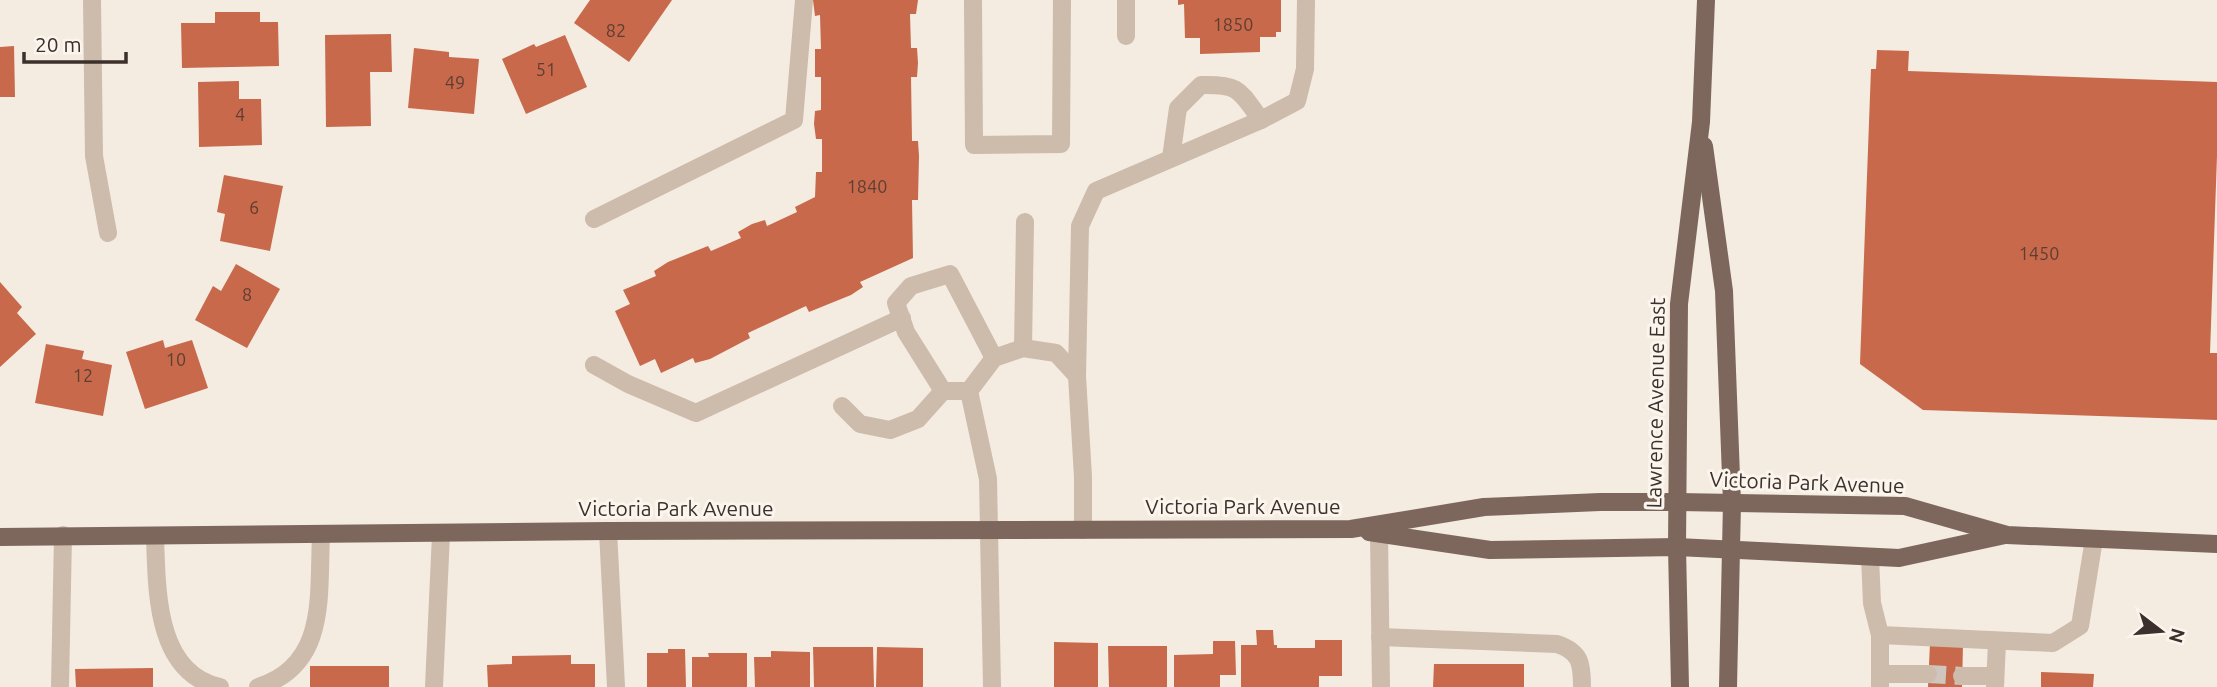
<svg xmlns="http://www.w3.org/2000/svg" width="2217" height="687" font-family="Ubuntu,sans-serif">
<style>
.building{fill:#c8694b}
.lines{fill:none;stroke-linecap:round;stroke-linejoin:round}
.minor-tunnel{stroke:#cfc6bd;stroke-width:18;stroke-dasharray:18 9;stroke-linecap:butt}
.minor{stroke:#cdbbac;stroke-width:18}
.major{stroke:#7d675c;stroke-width:18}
.labels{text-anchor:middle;stroke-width:6;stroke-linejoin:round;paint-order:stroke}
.number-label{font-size:18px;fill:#5e3e33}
.street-label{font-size:21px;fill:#3b302b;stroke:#fbf5ee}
</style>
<rect width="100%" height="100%" fill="#f4ebe1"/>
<g class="building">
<path d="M590,0H672L629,62L574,23Z"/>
<path d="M813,0H918L916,14H910L911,48H917L918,63L917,77H911L912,141H918L919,156L918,200H912L913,258L860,282L863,287L851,295L809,312L806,306L748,333L750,338L710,359L695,363L693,358L661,373L655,359L640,366L615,311L630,304L623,290L656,276L654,271L668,262L708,246L711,251L741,238L738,232L752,224L765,220L767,226L797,212L795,207L815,197L816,172H822V139H816L814,124L815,111L821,110V77H815V49H821L820,15L815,16Z"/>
<path d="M1178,0H1281V32H1276V37H1260V52L1200,54V38H1185L1184,4L1178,5Z"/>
<path d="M215,12H260V22H278L279,66L182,68L181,23H215Z"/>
<path d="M391,34L392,72H370L371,126L326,127L325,35Z"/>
<path d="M565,35L587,87L526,114L502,59L534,44L536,47Z"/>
<path d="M14,46L15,97H0V47Z"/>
<path d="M414,48L449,52V57L479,59L474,114L408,108Z"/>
<path d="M1877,50L1909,51L1908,71L2217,82V156L2210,353H2217V420L1923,410L1860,364L1871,69H1876Z"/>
<path d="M239,81V99H261L262,145L199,147L198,82Z"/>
<path d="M224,175L283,186L270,251L220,241L225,214L217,212Z"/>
<path d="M236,264L280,289L247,348L195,320L213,286L221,291Z"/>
<path d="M0,282L22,307L17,313L36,334L0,367Z"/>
<path d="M163,340L165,348L192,340L208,388L145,409L126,352Z"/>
<path d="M46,344L84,351L82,359L112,365L103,416L35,403Z"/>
<path d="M1256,630H1273L1274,645H1277V648H1315V640H1342V676H1319V687H1241V645H1257Z"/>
<path d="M1213,641H1235L1236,675H1220V687H1174V655L1213,654Z"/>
<path d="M1054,642L1098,643V687H1054Z"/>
<path d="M1930,643L1963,644L1962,687H1928Z"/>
<path d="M1108,646H1167V687H1109Z"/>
<path d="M813,647H873L874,687H814Z"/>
<path d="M877,647L923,648V687H876Z"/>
<path d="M668,649H685L686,687H647V653H668Z"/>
<path d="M771,651L810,652V687H755L754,657H771Z"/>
<path d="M708,653H747V687H692V657H709Z"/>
<path d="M571,655V664H595V687H488L487,665L512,664V656Z"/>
<path d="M1434,664H1524V687H1433Z"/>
<rect x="310" y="666" width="79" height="21"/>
<path d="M153,668V687H76L75,669Z"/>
<path d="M2041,672L2094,674L2093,687H2041Z"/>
</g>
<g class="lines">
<path class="minor-tunnel" d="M1928,674L1962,676"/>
<g class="minor">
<path d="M92,0L94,156L108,233"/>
<path d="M973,0L974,145L1061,144L1062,0"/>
<path d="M1126,0V36"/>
<path d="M1171,158L1178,108L1201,85C1240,84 1239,90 1261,120"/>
<path d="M594,219L794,120L804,0"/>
<path d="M1023,348L1025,222"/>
<path d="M594,365L628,384L696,413L902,318"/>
<path d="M1077,376L1080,226L1096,191L1261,120L1297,101L1305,69L1306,0"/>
<path d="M969,391H943L906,332L896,303L911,286L950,274L994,358"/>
<path d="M842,406L860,424L890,430L918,419L943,391"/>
<path d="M608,531L616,687"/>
<path d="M1379,533L1381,687"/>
<path d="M155,537C157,589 155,673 220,687"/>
<path d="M1870,557L1872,603L1880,635V687"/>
<path d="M1880,635L2053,643L2080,626L2094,539"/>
<path d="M1380,637L1557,644C1581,652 1582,664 1582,687"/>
<path d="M1880,674H1928"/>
<path d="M1962,676H1995"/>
<path d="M60,687L63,535"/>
<path d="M258,687C328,665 318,596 321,535"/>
<path d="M434,687L441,534"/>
<path d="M992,687L988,479L969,391L994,358L1023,348L1056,353L1077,376L1083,477V530"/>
<path d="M1995,687L1997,642"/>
</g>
<g class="major">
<path d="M1704,146L1724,291L1732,503L1728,687"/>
<path d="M1369,532L1490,550L1677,547L1899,558L2005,535"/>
<path d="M0,537L608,531L1351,529L1484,507L1600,502H1678L1905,506L2007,535L2217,544"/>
<path d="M1680,687L1677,547L1679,304L1701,122L1706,0"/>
</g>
</g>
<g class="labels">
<g class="number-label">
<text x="1233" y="31">1850</text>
<text x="616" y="37">82</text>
<text x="546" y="76">51</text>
<text x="455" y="89">49</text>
<text x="240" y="121">4</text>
<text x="867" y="193">1840</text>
<text x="254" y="214">6</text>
<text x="2039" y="260">1450</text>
<text x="247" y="301">8</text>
<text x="176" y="366">10</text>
<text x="83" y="382">12</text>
</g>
<g class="street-label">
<text transform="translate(1656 403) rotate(-89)" y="7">Lawrence Avenue East</text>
<text transform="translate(1807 483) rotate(2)" y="7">Victoria Park Avenue</text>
<text x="1243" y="514">Victoria Park Avenue</text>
<text x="676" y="516">Victoria Park Avenue</text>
</g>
</g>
<g transform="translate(2161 631) rotate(106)" stroke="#fbf5ee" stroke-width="5" paint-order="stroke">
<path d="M0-5L12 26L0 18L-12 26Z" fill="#3b302b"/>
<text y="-10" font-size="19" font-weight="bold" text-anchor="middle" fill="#3b302b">N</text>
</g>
<path d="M24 52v10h102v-10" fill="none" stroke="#3b302b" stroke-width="3.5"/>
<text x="35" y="52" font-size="21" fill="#3b302b" stroke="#fbf5ee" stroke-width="5" paint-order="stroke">20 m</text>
</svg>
